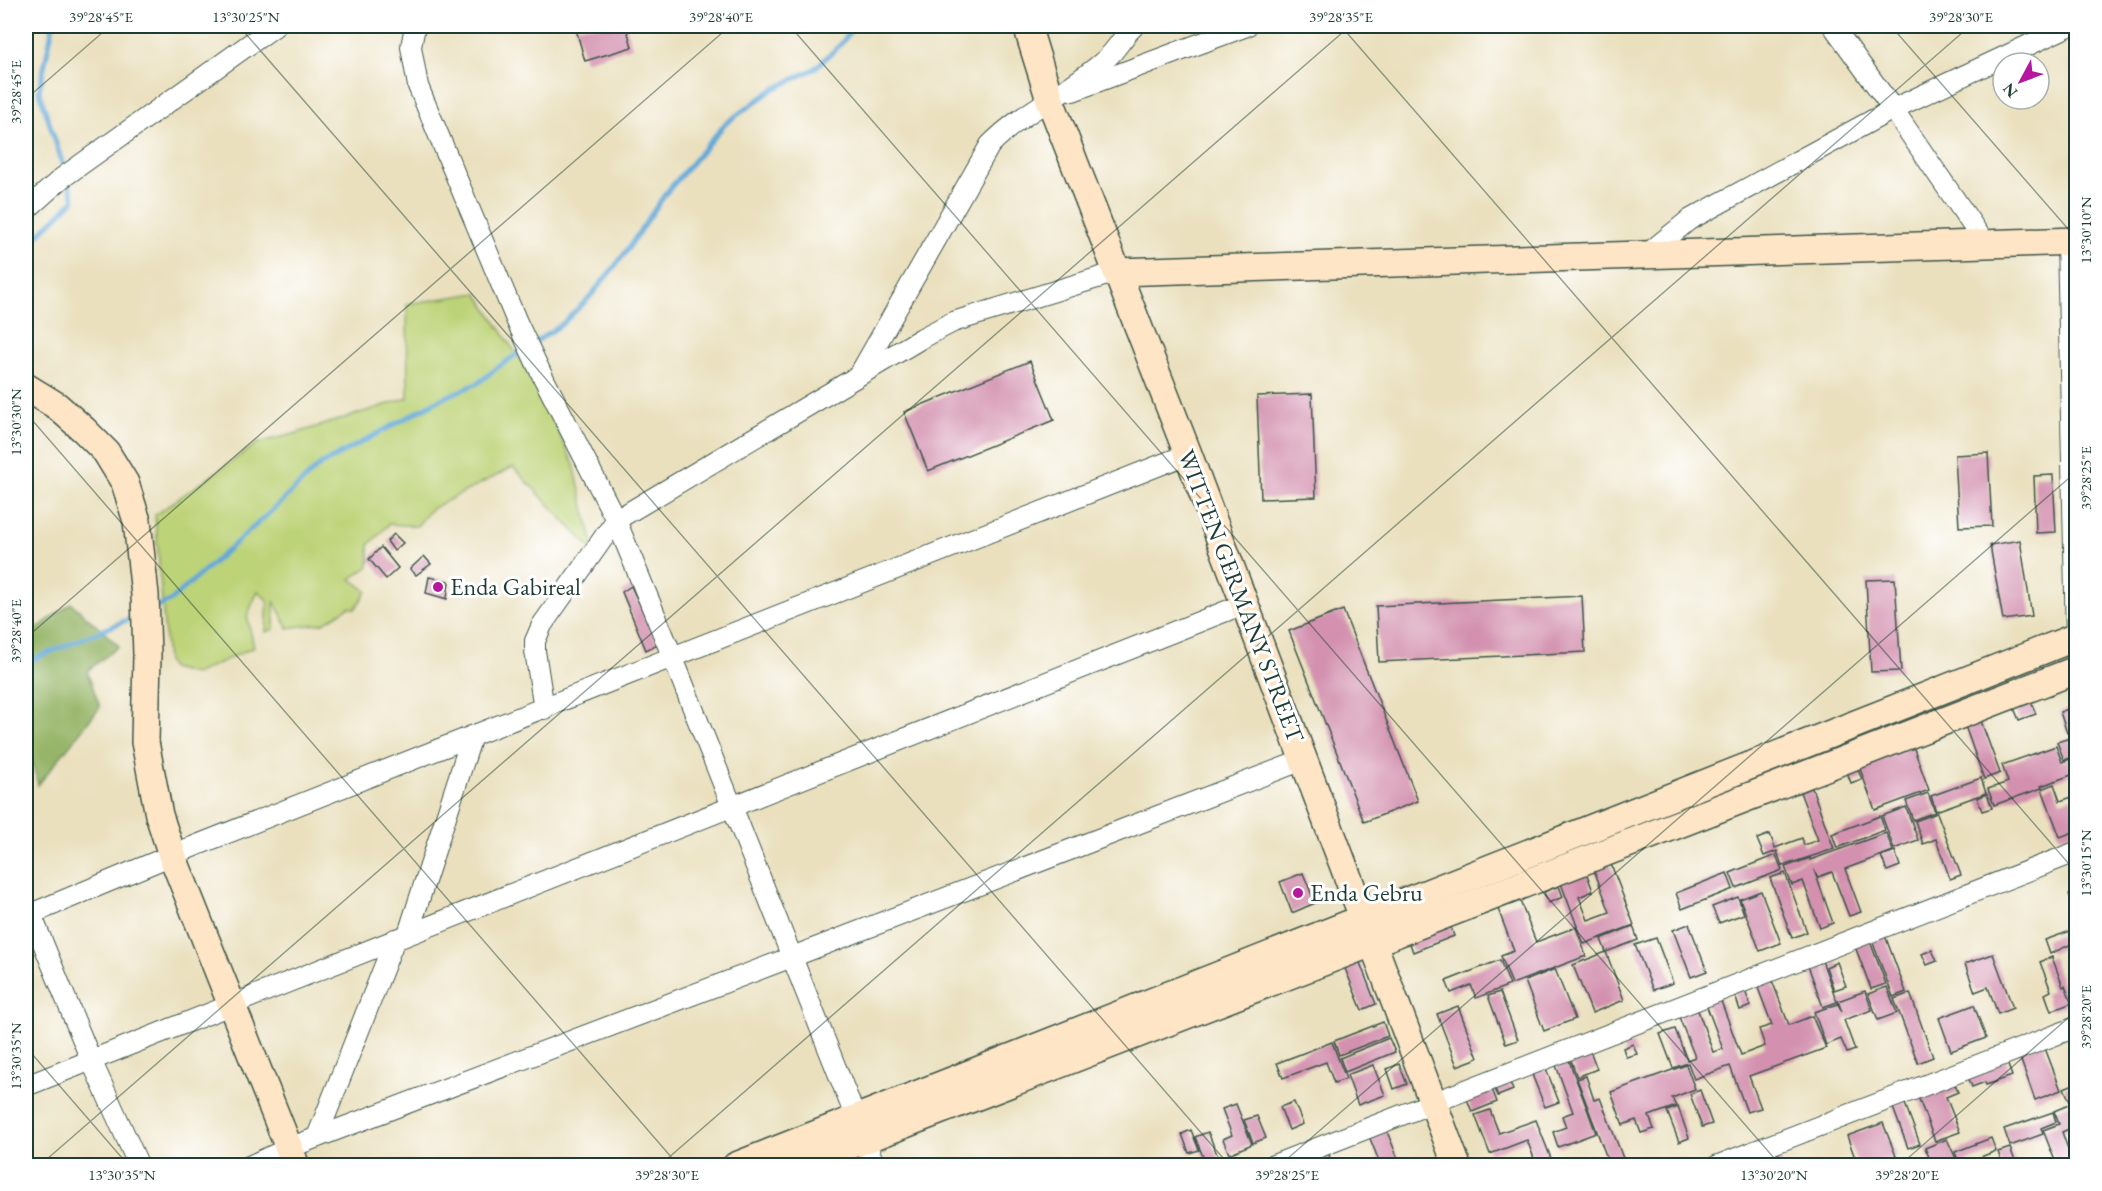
<svg xmlns="http://www.w3.org/2000/svg" width="2102" height="1191" font-family="'EB Garamond',serif">
<style>
.green{fill:#bdd377;stroke:#6e8856;stroke-width:1.5}
.forest{fill:#96b568;stroke:#5a794e;stroke-width:1.5}
.lines{fill:none;stroke-linecap:round;stroke-linejoin:round}
.stream{stroke:#60a8d7;stroke-width:5}
.building{fill:#d391af}
.street-casing{stroke:#3d5549;stroke-width:22}
.secondary-casing{stroke:#3d5549;stroke-width:30}
.street{stroke:#fff;stroke-width:20}
.secondary{stroke:#fde5c5;stroke-width:27}
.ticks{fill:none;stroke:#1f3d34;stroke-width:1.5;stroke-opacity:0.45}
.poi-dot{fill:#b5179e;stroke:#fff;stroke-width:2}
.labels{text-anchor:middle;stroke-width:6;stroke-linejoin:round;paint-order:stroke}
.poi-label{font-size:24px;fill:#1f3d34;stroke:#fff;text-anchor:start}
.street-label{font-size:24px;fill:#1f3d34;stroke:#fff}
.neatline{fill:none;stroke:#1f3d34;stroke-width:2}
.ticks-label{font-size:15px;text-anchor:middle;fill:#1f3d34}
</style>
<rect width="100%" height="100%" fill="#fff"/>
<filter id="ink" filterUnits="userSpaceOnUse"><feTurbulence type="fractalNoise" baseFrequency=".0167" numOctaves="2"/><feDisplacementMap in="SourceGraphic" scale="12" xChannelSelector="R" yChannelSelector="G"/><feConvolveMatrix kernelMatrix="1 2 1 2 8 2 1 2 1" color-interpolation-filters="sRGB"/></filter>
<filter id="wash" filterUnits="userSpaceOnUse"><feTurbulence type="fractalNoise" baseFrequency=".008" numOctaves="4" result="noise"/><feDisplacementMap in="SourceGraphic" scale="24" xChannelSelector="R" yChannelSelector="G"/><feGaussianBlur stdDeviation="1.35" result="paint"/><feColorMatrix in="noise" values="0 0 0 0 0 0 0 0 0 0 0 0 0 0 0 0 0 1.4 0 .05"/><feComposite in="paint" operator="in"/></filter>
<g filter="url(#wash)">
<rect width="100%" height="100%" fill="#eae0be"/>
<path class="green" d="M477,293L535,383L574,465L595,553L513,467L431,509L417,526L389,524L369,545V566L351,579L367,591L355,609L349,607L324,623L288,628L274,601V629L266,632L268,601L258,591L247,616L254,647L195,674L171,668L167,661L155,515L258,443L294,434L408,398L407,304Z"/>
<path class="forest" d="M71,603L119,646L87,671L100,707L38,785L26,739V637Z"/>
<g class="lines">
<g class="stream">
<path d="M53,26L39,91L65,171"/>
<path d="M26,254L35,238L74,200L68,180"/>
<path d="M153,609L170,601L266,516L320,465L441,399L478,383L501,365L561,325L589,298L623,256L666,193L726,123L772,90L814,69L841,44L854,26"/>
<path d="M26,664L36,658L139,615"/>
</g>
</g>
<g id="blocks">
<g class="building">
<path d="M575,26H626L632,47L585,61Z"/>
<path d="M1030,361L1054,420L928,471L904,412Z"/>
<path d="M1312,394L1316,497L1261,499L1257,396Z"/>
<path d="M1988,453L1992,526L1959,527L1955,455Z"/>
<path d="M2053,475L2056,532L2036,533L2034,476Z"/>
<path d="M394,534L403,543L394,551L387,541Z"/>
<path d="M2020,540L2032,616L2003,620L1990,545Z"/>
<path d="M381,547L398,568L386,579L369,559Z"/>
<path d="M424,556L431,564L416,575L410,569Z"/>
<path d="M429,577L449,581L447,599L426,593Z"/>
<path d="M1895,579L1901,671L1871,672L1866,580Z"/>
<path d="M631,586L658,644L646,650L622,592Z"/>
<path d="M1582,596L1585,652L1379,662L1376,606Z"/>
<path d="M1343,610L1418,801L1364,822L1289,631Z"/>
<path d="M2031,702L2036,714L2019,720L2014,708Z"/>
<path d="M2076,706V729L2067,733L2060,712Z"/>
<path d="M1981,721L2000,773L1984,779L1965,726Z"/>
<path d="M2076,736V755L2064,760L2057,742Z"/>
<path d="M1913,746L1929,790L1875,810L1859,766Z"/>
<path d="M2056,746L2062,762L2076,757V779L2074,774L2041,786L2042,788L1994,805L1988,789L2008,782L2002,765Z"/>
<path d="M1857,768L1862,779L1851,783L1847,772Z"/>
<path d="M1981,778L1986,793L1936,811L1931,796Z"/>
<path d="M2054,784L2060,801L2072,797L2076,809V831L2060,837L2042,789Z"/>
<path d="M1812,788L1834,849L1782,866L1777,851L1764,856L1757,839L1770,834L1775,848L1802,838L1804,845L1818,840L1800,792Z"/>
<path d="M1928,793L1935,812L1913,820L1906,801Z"/>
<path d="M1987,794L1992,808L1982,811L1977,798Z"/>
<path d="M1906,807L1918,840L1894,849L1882,816Z"/>
<path d="M1937,813L1961,875L1950,879L1936,839L1923,844L1915,821Z"/>
<path d="M1880,816L1885,830L1837,848L1832,834Z"/>
<path d="M1886,833L1893,851L1845,869L1861,912L1849,916L1832,872L1818,877L1814,870L1833,923L1820,928L1803,881L1792,885L1785,867L1810,858V860Z"/>
<path d="M1895,851L1900,866L1887,871L1881,856Z"/>
<path d="M1776,855L1782,870L1736,888L1730,873Z"/>
<path d="M1611,864L1634,925L1584,944L1560,881L1586,872L1593,891L1579,897L1588,920L1610,912L1594,870Z"/>
<path d="M1303,873L1315,903L1292,913L1280,882Z"/>
<path d="M1727,873L1733,889L1682,909L1676,893Z"/>
<path d="M1785,873L1807,932L1792,938L1770,878Z"/>
<path d="M1559,886L1563,897L1548,903L1544,892Z"/>
<path d="M1761,891L1781,943L1760,951L1740,899Z"/>
<path d="M2076,892V913L2069,894Z"/>
<path d="M1738,897L1744,914L1719,923L1712,907Z"/>
<path d="M1520,901L1536,942L1576,927L1586,956L1512,984L1501,956L1514,951L1498,909Z"/>
<path d="M1449,922L1454,936L1413,952L1408,938Z"/>
<path d="M1689,924L1707,971L1691,977L1673,930Z"/>
<path d="M1633,926L1638,940L1606,952L1601,939Z"/>
<path d="M2076,929V942L2050,954L2045,940Z"/>
<path d="M1883,930L1906,992L1893,997L1870,935Z"/>
<path d="M1868,936L1886,984L1871,989L1853,941Z"/>
<path d="M1656,938L1673,983L1653,990L1635,945Z"/>
<path d="M1932,950L1937,961L1927,965L1922,954Z"/>
<path d="M1606,952L1624,1000L1592,1013L1573,965Z"/>
<path d="M1993,954L2013,1008L1998,1014L1988,987L1975,992L1965,964Z"/>
<path d="M1820,955L1837,1002L1823,1007L1806,960Z"/>
<path d="M2052,957L2063,987L2065,986L2072,1003L2051,1011L2045,994L2051,991L2040,962Z"/>
<path d="M1359,960L1376,1004L1362,1010L1344,966Z"/>
<path d="M1500,960L1510,985L1476,998L1471,985L1451,993L1446,981Z"/>
<path d="M1837,962L1846,986L1834,990L1826,967Z"/>
<path d="M1555,969L1575,1019L1544,1031L1525,981Z"/>
<path d="M1770,975L1789,1025L1812,1016L1826,1048L1749,1076L1761,1108L1747,1112L1730,1066L1694,1079L1688,1063L1673,1068L1660,1034L1675,1029L1687,1060L1695,1057L1677,1012L1696,1005L1713,1052L1723,1049L1704,999L1718,993L1741,1055L1765,1046L1759,1029L1772,1025L1755,980Z"/>
<path d="M1743,986L1751,1006L1740,1010L1733,990Z"/>
<path d="M1887,987L1897,1013L1878,1020L1868,994Z"/>
<path d="M1865,991L1872,1010L1844,1020L1855,1050L1847,1053L1841,1039L1826,1045L1814,1012L1838,1004L1842,1012L1838,1001Z"/>
<path d="M1500,992L1518,1040L1506,1044L1488,996Z"/>
<path d="M1910,993L1933,1057L1918,1063L1894,999Z"/>
<path d="M1974,1005L1986,1038L1951,1051L1939,1018Z"/>
<path d="M1458,1006L1478,1058L1457,1066L1437,1014Z"/>
<path d="M1383,1022L1388,1036L1339,1055L1334,1041Z"/>
<path d="M2076,1026V1059L2066,1031Z"/>
<path d="M1389,1038L1395,1052L1345,1072L1340,1058Z"/>
<path d="M1332,1042L1346,1079L1334,1083L1326,1062L1283,1078L1277,1063Z"/>
<path d="M2043,1043L2061,1090L2035,1100L2018,1052Z"/>
<path d="M1633,1044L1637,1054L1626,1057L1623,1048Z"/>
<path d="M1589,1048L1597,1069L1577,1077L1569,1055Z"/>
<path d="M1567,1055L1596,1133L1558,1147L1553,1132L1566,1127L1562,1116L1573,1112L1554,1060Z"/>
<path d="M2006,1060L2012,1076L1986,1085L1985,1082L1972,1087L1967,1074Z"/>
<path d="M1399,1064L1407,1084L1394,1089L1387,1069Z"/>
<path d="M1373,1065L1385,1095L1358,1105L1347,1075Z"/>
<path d="M1686,1065L1695,1089L1672,1098L1676,1106L1649,1116L1654,1129L1641,1133L1636,1120L1623,1125L1611,1092Z"/>
<path d="M1545,1066L1559,1102L1545,1107L1531,1072Z"/>
<path d="M1507,1076L1513,1090L1498,1096L1492,1082Z"/>
<path d="M1586,1076L1594,1100L1600,1098L1626,1166H1610L1577,1079Z"/>
<path d="M1953,1080L1958,1092L1946,1097L1960,1132L1935,1141L1917,1094Z"/>
<path d="M1489,1081L1497,1102L1472,1112L1464,1091Z"/>
<path d="M2076,1083V1126L2062,1132L2074,1166H2057L2043,1130L2059,1124L2054,1111L2071,1104L2064,1088Z"/>
<path d="M1700,1090L1712,1124L1702,1127L1690,1094Z"/>
<path d="M1904,1101L1920,1144L1908,1148L1892,1105Z"/>
<path d="M1294,1102L1303,1124L1289,1130L1280,1107Z"/>
<path d="M1236,1104L1252,1144L1229,1154L1223,1139L1232,1135L1222,1109Z"/>
<path d="M1678,1107L1689,1138L1679,1142L1667,1111Z"/>
<path d="M1490,1110L1499,1133L1536,1120L1554,1166H1525L1535,1161L1527,1140L1490,1154L1475,1115Z"/>
<path d="M2053,1112L2056,1122L2041,1128L2043,1134L2010,1146L2004,1129Z"/>
<path d="M1257,1116L1266,1138L1253,1143L1244,1120Z"/>
<path d="M1883,1123L1896,1156L1871,1166H1858L1847,1136Z"/>
<path d="M1384,1124L1401,1166H1381L1367,1131Z"/>
<path d="M1191,1130L1199,1150L1189,1153L1182,1134Z"/>
<path d="M1208,1132L1219,1159L1206,1164L1195,1137Z"/>
<path d="M1991,1138L1996,1151L1960,1165L1955,1152Z"/>
<path d="M1947,1139L1958,1163L1952,1166H1933L1925,1148Z"/>
<path d="M1774,1145L1782,1166H1768V1163L1763,1165L1758,1152Z"/>
<path d="M1326,1147L1333,1166H1320L1315,1152Z"/>
<path d="M2010,1148L2017,1166H2003L1998,1152Z"/>
<path d="M1315,1155L1319,1166H1300L1299,1161Z"/>
</g>
</g>
</g>
<g filter="url(#ink)">
<use href="#blocks" fill-opacity="0" stroke="#3d5549" stroke-width="1.5"/>
<g class="lines">
<defs>
<g id="street">
<path d="M415,26L411,47L418,86L517,322L541,373L616,520L673,658L875,1166"/>
<path d="M1833,26L1893,109L1986,245"/>
<path d="M1073,91L1247,26"/>
<path d="M26,210L62,178L275,26"/>
<path d="M2067,241L2076,637"/>
<path d="M1646,255L1689,220L1893,109L2069,26"/>
<path d="M859,375L990,145C1024,110 1071,91 1107,58C1117,49 1124,35 1134,26"/>
<path d="M544,709L535,651V641L542,625L616,520L922,338L953,322L1117,272"/>
<path d="M31,914L91,1060L139,1166"/>
<path d="M26,916L172,855L472,736L1188,454"/>
<path d="M408,934L472,736"/>
<path d="M26,1086L1244,604"/>
<path d="M317,1137L395,939"/>
<path d="M249,1166L289,1148L792,957L1303,760"/>
<path d="M1271,1166L2076,852"/>
<path d="M1716,1166L2076,1027"/>
</g>
<g id="secondary">
<path d="M1027,26L1050,100L1188,454L1457,1166"/>
<path d="M1117,272L2076,241"/>
<path d="M26,387L57,406L84,430L106,452L125,483L137,521L145,595L147,655L145,742L159,815L172,855L296,1166"/>
<path d="M736,1166L2076,637"/>
<path d="M797,1166L2076,670"/>
</g>
</defs>
<use href="#street" class="street-casing"/>
<use href="#secondary" class="secondary-casing"/>
<use href="#street" class="street"/>
<use href="#secondary" class="secondary"/>
</g>
</g>
<path class="ticks" d="M239,26L1230,1166M790,26L1781,1166M1341,26L2076,872M1891,26L2076,238M26,99L110,26M26,413L679,1166M26,638L730,26M26,1047L129,1166M39,1166L1350,26M659,1166L1970,26M1279,1166L2076,472M1899,1166L2076,1011"/>
<g class="poi-dot">
<circle cx="438" cy="587" r="6"/>
<circle cx="1298" cy="893" r="6"/>
</g>
<g class="labels">
<g class="poi-label">
<text x="450" y="595">Enda Gabireal</text>
<text x="1310" y="901">Enda Gebru</text>
</g>
<g class="street-label">
<text transform="translate(1241 596) rotate(69)" y="8">WITTEN GERMANY STREET</text>
</g>
</g>
<rect width="2102" height="1191" fill="none" stroke="#fff" stroke-width="66"/>
<g transform="translate(2021 81) rotate(229)"><circle r="28" fill="#ffffff" stroke="#a5b1ae" stroke-width="1.5"/>
<path d="M0-4.5L10 22L0 15L-10 22Z" fill="#b5179e"/>
<text y="-9" font-size="16" font-weight="bold" text-anchor="middle" fill="#1f3d34">N</text>
</g>
<rect x="33" y="33" width="2036" height="1125" class="neatline"/>
<g class="ticks-label">
<text x="101" y="22">39°28'45"E</text>
<text x="246" y="22">13°30'25"N</text>
<text x="721" y="22">39°28'40"E</text>
<text x="1341" y="22">39°28'35"E</text>
<text x="1961" y="22">39°28'30"E</text>
<text transform="translate(16 92) rotate(-90)" y="5">39°28'45"E</text>
<text transform="translate(2086 230) rotate(-90)" y="5">13°30'10"N</text>
<text transform="translate(16 422) rotate(-90)" y="5">13°30'30"N</text>
<text transform="translate(2086 478) rotate(-90)" y="5">39°28'25"E</text>
<text transform="translate(16 631) rotate(-90)" y="5">39°28'40"E</text>
<text transform="translate(2086 863) rotate(-90)" y="5">13°30'15"N</text>
<text transform="translate(2086 1017) rotate(-90)" y="5">39°28'20"E</text>
<text transform="translate(16 1056) rotate(-90)" y="5">13°30'35"N</text>
<text x="122" y="1180">13°30'35"N</text>
<text x="667" y="1180">39°28'30"E</text>
<text x="1287" y="1180">39°28'25"E</text>
<text x="1774" y="1180">13°30'20"N</text>
<text x="1907" y="1180">39°28'20"E</text>
</g>
</svg>
